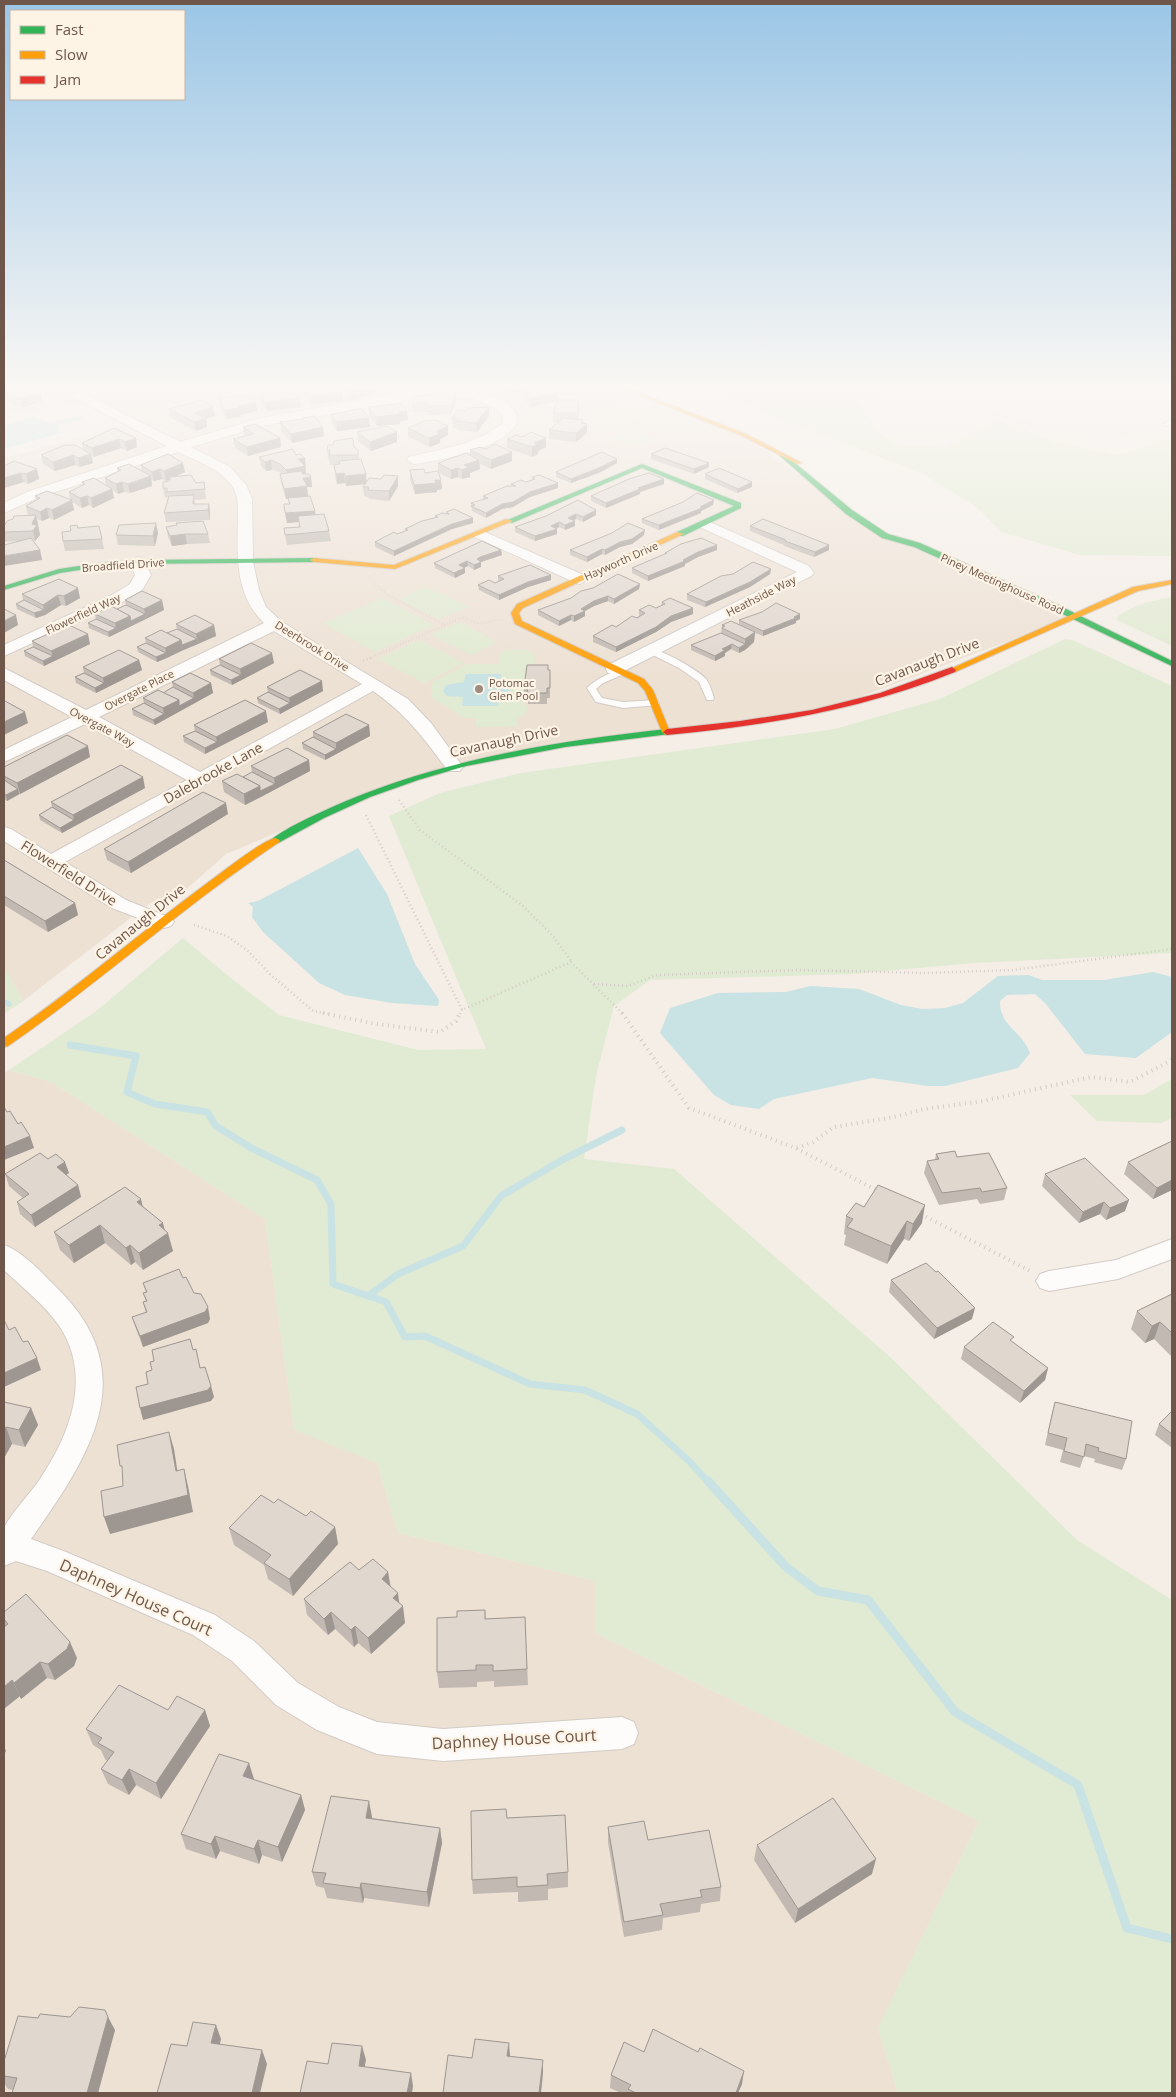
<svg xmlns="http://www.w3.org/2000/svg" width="1176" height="2097" font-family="'Open Sans',sans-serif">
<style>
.residential{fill:#ede1d4}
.green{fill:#e1ead2}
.water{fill:#c9e2e3}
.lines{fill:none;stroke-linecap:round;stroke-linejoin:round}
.stream-far3{stroke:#c9e2e3;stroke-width:4}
.stream-far2{stroke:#c9e2e3;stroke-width:5.5}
.stream-far1{stroke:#c9e2e3;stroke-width:7}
.stream{stroke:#c9e2e3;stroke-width:9}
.lane-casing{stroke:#d3cbc5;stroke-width:2}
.street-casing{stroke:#d3cbc5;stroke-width:2}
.fast-casing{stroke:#d3cbc4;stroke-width:2}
.slow-casing{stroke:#d3cbc4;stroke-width:2}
.jam-casing{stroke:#d3cbc4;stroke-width:2}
.path-far2{stroke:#d3ccc6;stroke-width:2;stroke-dasharray:0.5 2.5;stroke-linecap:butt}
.path-far1{stroke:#d3ccc6;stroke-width:2.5;stroke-dasharray:1 3;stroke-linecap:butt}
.path{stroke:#d3ccc6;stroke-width:4;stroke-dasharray:1 4.5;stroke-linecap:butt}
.lane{fill:#fdfcfb;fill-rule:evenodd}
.street{fill:#fdfcfb;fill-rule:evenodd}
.fast{fill:#30b455;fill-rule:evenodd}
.slow{fill:#ff9f0a;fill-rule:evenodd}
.jam{fill:#e5322d;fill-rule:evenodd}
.wall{fill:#c1b9b2}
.shaded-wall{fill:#9d9691}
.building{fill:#e0d7cf;stroke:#9d9691}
.poi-dot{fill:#9e8b81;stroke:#fdf4e6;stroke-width:2}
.labels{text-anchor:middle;stroke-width:4.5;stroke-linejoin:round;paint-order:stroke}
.far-street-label{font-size:11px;fill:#6f564a;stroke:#fdf4e6}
.far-poi-label{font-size:11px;fill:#6f564a;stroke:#fdf4e6;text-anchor:start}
.street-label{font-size:14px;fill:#6f564a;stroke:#fdf4e6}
.near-street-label{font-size:16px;fill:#6f564a;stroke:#fdf4e6}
</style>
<rect width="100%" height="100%" fill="#f4eee7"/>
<g class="residential">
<path d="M4,386H618L743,435L885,536L1073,617L814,714L567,743L393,784L226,854L179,896L150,903L23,1001L4,967V458L133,423L92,402L4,414Z"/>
<path d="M9,1070L51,1082L265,1219L294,1429L377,1463L398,1533L595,1581V1633L979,1821L878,2028L898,2093H4V1073Z"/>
</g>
<g class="green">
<path d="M316,386L208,398L175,408L143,410L89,387Z"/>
<path d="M698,386H901L923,395L855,398L877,431L898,445L947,448L998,421L1055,442L1119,455L1172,438V556L1080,555L1002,532L975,506L923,474Z"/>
<path d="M616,434L649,437L643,446L611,442Z"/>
<path d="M425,587L470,607L438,619L399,599Z"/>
<path d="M1172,597V646L1117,620L1118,616C1134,605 1153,600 1172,597Z"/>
<path d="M383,598L434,625L375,652L323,623Z"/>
<path d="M460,622L497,642L472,655L430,634Z"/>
<path d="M1065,639L1075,641L1172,686V953L974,963L852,974L650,980L614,1006L596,1076L584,1159L674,1169L889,1356L1077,1540L1172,1600V2093H898L878,2028L979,1821L595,1633V1581L398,1533L377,1463L294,1430L265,1219L51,1082L9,1070L95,1012L183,938L232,979L279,1015L418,1050L486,1049L389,816L440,793L521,773L835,729L940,699Z"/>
<path d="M419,640L464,663L424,683L378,659Z"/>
<path d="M524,649L535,654L534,667L527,677L524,705L527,706L526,714L517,718V726L476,727V718H464L431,697L432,682L467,664H499V653L508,650Z"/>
<path d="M4,967L23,1001L4,1014Z"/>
<path d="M1172,1079V1118L1161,1123L1097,1121L1070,1095H1144Z"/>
</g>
<g class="water">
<path d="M32,417L58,425L61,433L4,449V426Z"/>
<path d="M466,674H501L500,683H510L509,696L499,697L498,706H462L463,697L447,696L443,691L446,685L464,682Z"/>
<path d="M358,848L387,894L415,964L439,1000L438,1006L392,1003L345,995L319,983L263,932L252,917L253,907L248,903L258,901Z"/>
<path d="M1153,972L1172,977V1032L1136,1058L1085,1054L1045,1003L1035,994L1007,995L1000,1001C999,1026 1023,1032 1030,1053L1018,1068L945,1086H928L872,1078L774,1099L759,1109L731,1105L714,1095L660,1033L670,1008L718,993L786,992L810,986L859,989L901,1005L922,1009L945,1008L963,1003L998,976L1029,975L1042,980H1104Z"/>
</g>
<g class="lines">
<path class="stream-far3" d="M54,424L81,417"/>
<path class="stream-far2" d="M4,1002L9,1004"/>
<g class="stream-far1">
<path d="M70,1045L136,1056L127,1092L155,1104L207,1112L216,1126L253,1149L317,1180L331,1204L333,1284L386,1302L405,1337L425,1336L530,1384L585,1390L637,1414L689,1461L709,1483"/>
<path d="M368,1296L398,1274L463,1246L501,1196L562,1160L622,1130"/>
</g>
<path class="stream" d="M708,1481L786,1567L818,1591L868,1600L955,1712L1078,1785L1127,1928L1172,1939"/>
<defs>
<g id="lane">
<path d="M1172,420V424L1166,426L1163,424Z"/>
<path d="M649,649C660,648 698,670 706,679C710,684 712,692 714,698L713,700H707L699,682L679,668L649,653Z"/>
<path d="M621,669L625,672L624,674L603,683L596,689L602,698L623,702L655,700L659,703L658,705L623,708L596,702L587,688C596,679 609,673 621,669Z"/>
</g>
<g id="street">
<path d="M52,386H68L180,442L261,418L437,387L482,393L507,403L517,414L516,425C497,450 444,459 414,464L407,460L409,457C442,449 475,445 502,424L503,415L497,409L474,399L437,395L261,426L191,447L230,467L246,485L252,499L253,562L259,590L266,607L281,621L309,639L408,699L431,723L460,763L463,767L460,771H448C425,739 406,714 373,691L65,862L126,900L171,918L174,922L171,926L164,928L112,908L4,841V827L11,829L51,854L187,780L85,724L4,762V750L72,717L4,680V668L86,710L264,623C235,595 237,557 238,519C238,508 239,496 232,486C220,468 196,461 178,452L37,498L4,513V503L27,492L167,446ZM274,631L362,684L200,772L99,717Z"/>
<path d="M705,520L809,566L814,573L811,576L620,673H608L606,669L608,665L797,572L700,527L698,524Z"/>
<path d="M480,530L586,576L588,579L580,584L574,582L475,537L473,534Z"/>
<path d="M138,557L143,559L151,575L142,590L124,601L4,656V645L112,595L130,584L135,575L130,562Z"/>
<path d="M1172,1239V1259L1118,1279L1049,1291L1040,1288L1036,1281L1040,1274L1049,1271L1116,1260Z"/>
<path d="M4,1245C24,1252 44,1275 59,1290C145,1376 87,1459 31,1539L66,1552L215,1615L254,1641L298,1683L339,1707L377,1722L443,1729L622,1717L634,1722L638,1733L634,1744L622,1749L443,1761L377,1754L317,1730L276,1705L232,1661L193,1635L47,1571L16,1561L4,1566C4,1556 0,1538 4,1528C11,1513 30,1494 40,1479C70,1434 92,1377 60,1327C45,1305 23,1288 4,1270Z"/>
</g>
<g id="fast">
<path d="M780,454H784L852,510L888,534L920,543L1058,605L1172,661V666L1052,609L914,547L882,538L846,514L780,456Z"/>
<path d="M642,464L741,503V508L683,536H677V532L734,506L642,468L512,523L505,521Z"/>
<path d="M314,558H317V562L138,564L99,567L60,573L4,590V586L59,569L99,563L138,560Z"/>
<path d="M667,729L670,730V734L565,747L466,766L418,780L370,797L324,818L278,843H272L270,841C281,830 315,815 330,808C437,760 551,742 667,729Z"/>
</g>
<g id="slow">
<path d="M615,386H623L746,434L802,463L797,464L742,436Z"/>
<path d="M506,519L513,521L395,569L314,562L310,560L314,558L394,565Z"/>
<path d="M677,532L684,534L523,608L519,613L522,621L644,679L653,690L670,732L666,735L662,732L645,691L638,683L515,624L511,613L517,604Z"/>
<path d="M1172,580V584L1138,591L955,672H949L948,670L1133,587Z"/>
<path d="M275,838L278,839L280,841L278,843C184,905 101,982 8,1046L4,1047V1038C77,988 143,930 214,878C228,868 260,842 275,838Z"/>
</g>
<path id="jam" d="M952,667L956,670L955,672C861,710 768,725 667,735L663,732L667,729L740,721L812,710L880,693Z"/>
</defs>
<use href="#lane" class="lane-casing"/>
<use href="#street" class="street-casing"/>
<use href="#fast" class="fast-casing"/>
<use href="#slow" class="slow-casing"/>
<use href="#jam" class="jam-casing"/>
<g class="path-far2">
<path d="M927,386C986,412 1053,439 1119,434C1131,433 1142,429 1153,427"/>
<path d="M576,405L606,404L656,437L646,452"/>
<path d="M1168,411L1172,405"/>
<path d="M527,412L558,408"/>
<path d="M373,582L388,595L445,625"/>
<path d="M370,658L463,617L479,624L498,620"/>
</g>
<g class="path-far1">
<path d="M363,661L373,657"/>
<path d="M399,800L420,830L523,906L552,935L572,962"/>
<path d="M366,815L462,1010L571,962L623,1014"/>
<path d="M194,925L227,936L248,951L270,974L313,1011L330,1014"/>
<path d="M594,984L627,986L657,975L798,970L924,973L1013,970L1172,949"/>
<path d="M460,1014L462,1010"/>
</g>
<g class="path">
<path d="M323,1013L376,1024L440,1032L456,1021L460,1013"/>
<path d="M622,1013L689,1108L796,1148L878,1191"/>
<path d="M797,1148L813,1142L834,1127L894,1117L924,1109L983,1101L1091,1077L1130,1082L1172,1060"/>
<path d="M921,1214L1030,1271"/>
</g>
<use href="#lane" class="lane"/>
<use href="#street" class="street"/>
<use href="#fast" class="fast"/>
<use href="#slow" class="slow"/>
<use href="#jam" class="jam"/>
</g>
<g class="wall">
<path d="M4,386L42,401L22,408L4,399Z"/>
<path d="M311,386H337L342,392L343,401L311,404L306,397L305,388L311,387Z"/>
<path d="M340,386H377V393L350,400L341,389Z"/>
<path d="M497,386H532L558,392V400L579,413V419L583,424L587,433L576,442L549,439V430L558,422H553V413L558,401L531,407L524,403L525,391L510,396L502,393L501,389L497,388Z"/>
<path d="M456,392V401L451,414L428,415V412H413L412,403Z"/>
<path d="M277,393L301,407L267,411L261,404L260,395Z"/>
<path d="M219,398L257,411L240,415V417L227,419L220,407Z"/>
<path d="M213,407L215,416L206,419L207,427L196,431L171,418L169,409Z"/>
<path d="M368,407L407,411L408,420L400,421V424L377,426L369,416Z"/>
<path d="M489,407V416L477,432L458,430V428H453L452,418L466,411Z"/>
<path d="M331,415L369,418L370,427L337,431L332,424Z"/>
<path d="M302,418L324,436L292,443L281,431L280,422L302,419Z"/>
<path d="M448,426V435L440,439V443L430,447L408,437V428Z"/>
<path d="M243,427L280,438L281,447L248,456L235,448L233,439L244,436Z"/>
<path d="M114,428L137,447L127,451L121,448L94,457L91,456L93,463L80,467L75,465L55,471L43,464L41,455L83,449L82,443Z"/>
<path d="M357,432H397V442L371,451L358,441Z"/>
<path d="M507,439L546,447L538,451V454L532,457L507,448Z"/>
<path d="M354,447L358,450L359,459L367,481L398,486L389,501L369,499L368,497L364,496L363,487L365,484L346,486L345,483L337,484L335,475L334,465H339H330L329,459L328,460L327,450Z"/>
<path d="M486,449L512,452V461L491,469L480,464V469L470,473V477L462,479L458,477L451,479L439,473L441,480L442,489L437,490V492L415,494L410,480V470L425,473L438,471V463L470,455V450Z"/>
<path d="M651,454L709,467L694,474L651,459Z"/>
<path d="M296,455L306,467L305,468L306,474L311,477L312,487H307L308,496L315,511L316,515L329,531L331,541L287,545L284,528L299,527V522L287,523L284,504H289L288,499H286L281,483L280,474L282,473L272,470L266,471L261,466L259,457Z"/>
<path d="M617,463L601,472L571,483L556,477V472Z"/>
<path d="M141,465L185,472L175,476L196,483L204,482L206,499L195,500V504H209L210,513V520L166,522L164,513L168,498V497L165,498L163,488L170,481V479L166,481L162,479L154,481L151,480L152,486L130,493L124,492L118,494L112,490L114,498L93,508L89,505L82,508L72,502L74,510L54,520L49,518L42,521L37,519L40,535L35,541H33L40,550L42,560L18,541L4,542V525L28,515L26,506L36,500L35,496L70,500L69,492L82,486V482L106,486L105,478L118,472L117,468L142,472Z"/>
<path d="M4,466L37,469L39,479L28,484L24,482L4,488Z"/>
<path d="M705,474L752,487L737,493L705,479Z"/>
<path d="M532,477L558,488L530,497L513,507L502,509L486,518L472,511L471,503L483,500V496L511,486V484L526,482L532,480Z"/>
<path d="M664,479V484L640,492V494L606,508L591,501V496Z"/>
<path d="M578,500L596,515L583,522L576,519L574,520L575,521V526L565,530L559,527L556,529L557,534L535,541L515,532V527L546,516Z"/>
<path d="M714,500L713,505L701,511V513L659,530L642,523V519Z"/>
<path d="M446,512L473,523L452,529L394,556L375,547V542L405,531V529L435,518V516L446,513Z"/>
<path d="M176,523L208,534L210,543L187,544L172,546L168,537L166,527L176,525Z"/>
<path d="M750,526L829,550L814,557L784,546V545L750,531Z"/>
<path d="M78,528L102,539L104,549L65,551L63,541L71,531Z"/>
<path d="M158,533L155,546L118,545L116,535Z"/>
<path d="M644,535L632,544L620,547L605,555L602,554L587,562L570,555V550Z"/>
<path d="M501,550L502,555L481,562V567L474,570L468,566L464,568L465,573L455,578L435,568L434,563Z"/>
<path d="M717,550L698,557L685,564V566L648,581L632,573V568L665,554V553Z"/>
<path d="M771,569L770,574L750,587L705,607L687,600V594Z"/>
<path d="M551,575V580L528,587L499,600L479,590L478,585L495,583L498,581V576Z"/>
<path d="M59,579L80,598L66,606L61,605L45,615L36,618L17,609L16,604L23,600L22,594Z"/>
<path d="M640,584L639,589L614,604L608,601L594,606L585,611V616L574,622L571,620L559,626L538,615V610Z"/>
<path d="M125,600H162L164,610L109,637L89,628L88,623L96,619L95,614L117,609L126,605Z"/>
<path d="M662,602L693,608V614L671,622L656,632L616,652L593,642V636L640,616H639V610L656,608L661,606Z"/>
<path d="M800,619L796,621V623L763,636L755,633L754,642L745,650L739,653L731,649L725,653V656L715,661L691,650V645L721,633L722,625L739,624V620Z"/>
<path d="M176,624L214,625L216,636L157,662L138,652L137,647L146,643L145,638L167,633L177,629Z"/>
<path d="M32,641L90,644L44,666L25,656L24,651L33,647Z"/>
<path d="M219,659L274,663L232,685L211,675L210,670L220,665Z"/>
<path d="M139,660L142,670L96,693L76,683L75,677L84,673L83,667Z"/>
<path d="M548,670H550V698H547V704H528V699H524V688Z"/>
<path d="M172,682L211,683L213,693L155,725L133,715L132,709L144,703L143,698L163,693L173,688Z"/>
<path d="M267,687L323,691L280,714L258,703L257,698L268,692Z"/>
<path d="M268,722L205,754L184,742L183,736L195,731L194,725Z"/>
<path d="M369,725L370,736L325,760L303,749L302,743L313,737V732Z"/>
<path d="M90,757L7,801L4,799V767Z"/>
<path d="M309,760L310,771L245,805L224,792L222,781L243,777L252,772L251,766Z"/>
<path d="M145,788L62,833L40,820L39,815L52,807L51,802Z"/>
<path d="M228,814L131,873L107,860L104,849Z"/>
<path d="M4,860L75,903L78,915L48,932L4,905Z"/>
<path d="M1172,1141V1190L1153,1199L1124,1174L1128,1162Z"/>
<path d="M936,1154L957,1157L1007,1188L1004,1200L980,1204L977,1199L939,1205L924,1173L927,1161L935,1160Z"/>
<path d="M48,1159L69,1173L66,1175L78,1185L81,1197L35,1227L20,1214L17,1202L23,1198L9,1186L5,1174Z"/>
<path d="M1045,1174L1125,1211L1106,1220L1100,1214L1079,1223L1042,1186Z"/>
<path d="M143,1206L164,1229L173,1251L143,1270L135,1262L131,1265L105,1243L74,1263L60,1250L54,1232Z"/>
<path d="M864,1207L922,1223L909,1241L904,1239L887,1264L844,1245L846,1235L844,1234L846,1216Z"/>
<path d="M183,1278L210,1319L208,1323L143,1347L136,1329L132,1317L146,1313L143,1302H146L143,1293H146L143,1283Z"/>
<path d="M891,1280L972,1319L934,1339L889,1292Z"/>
<path d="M1172,1294V1357L1154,1339L1145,1343L1131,1329L1137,1311Z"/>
<path d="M1012,1342L1048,1368L1045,1380L1020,1403L961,1359L964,1347Z"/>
<path d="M4,1402L31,1408L38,1425L25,1447L12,1444L4,1458Z"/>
<path d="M1055,1402L1126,1459L1122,1470L1094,1462L1095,1459L1084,1456L1080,1468L1060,1462L1063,1450L1045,1445L1052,1413Z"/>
<path d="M1172,1411V1448L1155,1435L1159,1424Z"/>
<path d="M274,1503L306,1516L335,1527L338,1544L293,1596L268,1579L264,1565L234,1545L229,1528Z"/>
<path d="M359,1570L388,1572L390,1587L399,1603L405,1623L371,1654L358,1643L354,1647L335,1629L328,1635L307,1615L304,1599Z"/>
<path d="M485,1610L486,1619L525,1617L528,1685L494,1687V1681L477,1682V1687L439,1688L437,1672L457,1617Z"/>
<path d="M4,1612L77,1658L74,1666L55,1680L47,1678L21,1699L20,1696L5,1708L4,1706V1627L5,1626L4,1624Z"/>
<path d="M168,1710H205L210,1726L161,1799L136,1785L129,1795L108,1784L101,1769L107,1761L105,1759L101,1750L93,1745L86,1729Z"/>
<path d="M254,1779L253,1780L301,1795L305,1810L282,1862L262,1855L259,1864L220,1851L216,1859L186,1849L181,1834Z"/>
<path d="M372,1817V1818L440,1828L442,1843L429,1907L364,1898L363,1903L327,1898L324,1888L316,1886L312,1872Z"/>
<path d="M507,1818L568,1872V1887L548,1889V1900L518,1902V1892L473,1894L472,1880Z"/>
<path d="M608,1827L648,1840L721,1887L720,1901L701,1904L700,1912L663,1918L662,1930L624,1937L608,1842Z"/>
<path d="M757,1845L872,1874L795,1923L754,1860Z"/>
<path d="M115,2030L98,2093H13V2090L8,2089L4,2083V2061Z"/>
<path d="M644,2052L742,2084L738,2093H621L610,2088L611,2075Z"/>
</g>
<g class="shaded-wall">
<path d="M369,386H377V393L350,400L349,392Z"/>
<path d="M384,386H396L384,388Z"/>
<path d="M514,386H532V388H525V391L510,396L509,387Z"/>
<path d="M40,392L42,401L22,408L20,399Z"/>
<path d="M342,392L343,401L311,404V395Z"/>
<path d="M456,392V401L451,414V405Z"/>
<path d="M558,392V400L531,407L530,398Z"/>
<path d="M300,398L301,407L267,411L266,402Z"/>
<path d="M256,402L257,411L240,415V417L227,419L226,410L238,406Z"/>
<path d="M213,407L215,416L206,419L207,427L196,431L194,422L195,413Z"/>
<path d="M489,407V416L477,432L476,423Z"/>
<path d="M407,411L408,420L400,421V424L377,426L376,417Z"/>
<path d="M369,418L370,427L337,431L336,422Z"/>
<path d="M583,420V426L587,424V433L576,442V433Z"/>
<path d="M448,426V435L440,439V443L430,447L429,438L436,432Z"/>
<path d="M323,427L324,436L292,443L291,434Z"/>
<path d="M397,432V442L371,451L370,442Z"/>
<path d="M136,438L137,447L127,451L125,442Z"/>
<path d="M280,438L281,447L248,456L247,447Z"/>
<path d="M546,438V447L538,451V454L532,457V447L534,443Z"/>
<path d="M119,439L121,448L94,457L92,448Z"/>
<path d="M512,452V461L491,469V460Z"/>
<path d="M91,454L93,463L80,467L78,458Z"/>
<path d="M74,455L75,465L55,471L53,462Z"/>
<path d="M305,458L306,475L288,479L286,470L298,459Z"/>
<path d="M617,459V463L601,472L571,483V479Z"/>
<path d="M271,460L272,470L266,471L265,462Z"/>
<path d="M479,460L480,469L470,473V477L462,479V470L464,465Z"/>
<path d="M183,463L185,472L166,481L164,471Z"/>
<path d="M709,463V467L694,474V469Z"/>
<path d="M458,468V477L451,479V470Z"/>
<path d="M37,469L39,479L28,484L26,474Z"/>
<path d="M160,469L162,479L154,481L152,472Z"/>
<path d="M21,473L24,482L4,488V478Z"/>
<path d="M344,473L345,483L337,484L336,474Z"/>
<path d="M366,474L367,484L346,486L345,476Z"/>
<path d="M151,476L152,486L130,493L128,484Z"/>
<path d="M398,476V486L389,501V491Z"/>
<path d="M311,477L312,487H307L308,496L286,499L284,489L303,478Z"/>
<path d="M664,479V484L640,492V494L606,508V503L638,488Z"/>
<path d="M435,480H441L442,489L437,490V492L415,494L414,485Z"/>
<path d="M122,482L124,492L118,494L116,484Z"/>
<path d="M752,482V487L737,493L738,489Z"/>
<path d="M558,483V488L530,497L513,507L502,509L486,518V513L502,504L530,492Z"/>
<path d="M112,489L114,498L93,508L91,498Z"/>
<path d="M87,496L89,505L82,508L80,498Z"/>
<path d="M72,500L74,510L54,520L52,510Z"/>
<path d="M714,500L713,505L701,511V513L659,530V525Z"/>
<path d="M209,504L210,513V520L208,510Z"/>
<path d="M47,508L49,518L42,521L40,512Z"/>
<path d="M596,510V515L583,522V517Z"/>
<path d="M315,511L316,521L298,516L299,522L287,523L285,513Z"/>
<path d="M576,514V519L568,523V518Z"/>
<path d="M36,515L40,535L35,541L33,531L32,524Z"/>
<path d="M473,518V523L452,529L394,556V551L452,524Z"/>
<path d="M575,521V526L565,530V525Z"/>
<path d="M559,522V527L553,530L557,529V534L535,541V536L551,526Z"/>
<path d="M156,523L158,533L155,546L153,536Z"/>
<path d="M645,530L644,535L632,544L620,547L605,555V550L620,542Z"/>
<path d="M185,534L187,544L172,546L170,536Z"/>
<path d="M717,545V550L698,557L685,564V566L648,581V576L683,560L698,552Z"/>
<path d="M829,545V550L814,557L815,552Z"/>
<path d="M602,549V554L587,562V557Z"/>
<path d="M40,550L42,560L4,566V556Z"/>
<path d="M501,550L502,555L481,562V567L474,570V565L477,559L480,557Z"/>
<path d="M467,561L468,566L459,570V565Z"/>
<path d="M465,568V573L455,578L454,573Z"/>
<path d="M771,569L770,574L750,587L705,607L706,602Z"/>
<path d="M551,575V580L528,587L499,600V595L528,582Z"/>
<path d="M640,584L639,589L614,604V599Z"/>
<path d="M78,588L80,598L66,606L64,596Z"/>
<path d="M58,595L61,605L45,615L43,605Z"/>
<path d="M608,596V601L594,606L585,611V616L574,622V616L581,609L594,601Z"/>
<path d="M162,600L164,610L146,619L144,609Z"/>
<path d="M693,608V614L671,622L656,632L616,652V647L671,616Z"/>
<path d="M44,610L45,615L36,618L34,613Z"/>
<path d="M145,614L146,619L109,637L108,632L116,628L115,623L130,616Z"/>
<path d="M800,614V619L796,621V623L763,636V631Z"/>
<path d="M16,615L18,625L4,633V621Z"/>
<path d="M571,615V620L559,626V621Z"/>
<path d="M214,625L216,636L198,644L196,634Z"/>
<path d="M755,632L754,642L745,650L739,653V648L745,644V639Z"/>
<path d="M88,634L90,644L44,666L43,661L53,656L51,651Z"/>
<path d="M197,639L198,644L183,650L182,645Z"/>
<path d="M181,640L183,650L167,658L165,648Z"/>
<path d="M732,644L731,649L725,653V656L715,661V656L722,649Z"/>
<path d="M166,653L167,658L157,662L156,657Z"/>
<path d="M272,653L274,663L232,685L231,680L241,675L240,669Z"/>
<path d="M139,660L142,670L96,693L95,688L104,683L103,678Z"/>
<path d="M322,681L323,691L280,714L279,709L290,703L289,698Z"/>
<path d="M211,683L213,693L155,725L153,720L164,714L163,708L179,700L194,698L193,693Z"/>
<path d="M266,711L268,722L205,754V748L217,742L216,737Z"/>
<path d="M25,712L28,723L4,735V722Z"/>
<path d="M369,725L370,736L325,760V755L336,749V743Z"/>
<path d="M88,746L90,757L20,794L17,783Z"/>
<path d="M309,760L310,771L261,797L260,791L275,784L274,778Z"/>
<path d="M143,777L145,788L62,833L60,828L74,820L73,815Z"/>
<path d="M260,786L261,797L245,805L244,794Z"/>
<path d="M18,789L19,794L7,801L6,795Z"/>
<path d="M226,803L228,814L131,873L128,862Z"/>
<path d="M75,903L78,915L48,932L45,921Z"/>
<path d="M30,1136L34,1148L4,1160V1147Z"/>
<path d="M65,1162L69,1173L60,1179L57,1167Z"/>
<path d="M1172,1180V1190L1153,1199L1157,1188Z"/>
<path d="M78,1185L81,1197L35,1227L31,1215Z"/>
<path d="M141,1199L145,1217L137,1202Z"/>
<path d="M1129,1200L1125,1211L1106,1220L1110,1208Z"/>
<path d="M1104,1202L1100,1214L1079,1223L1083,1212Z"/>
<path d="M925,1205L922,1223L909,1241L913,1224Z"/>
<path d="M907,1221L904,1239L887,1264L891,1246Z"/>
<path d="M163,1223L166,1235L168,1233L173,1251L143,1270L139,1253L159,1225Z"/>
<path d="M100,1225L105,1243L74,1263L69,1245Z"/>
<path d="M130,1245L135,1262L131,1265L126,1248Z"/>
<path d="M208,1307L210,1319L208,1323L143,1347L140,1336Z"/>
<path d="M975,1308L972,1319L934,1339L937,1328Z"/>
<path d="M1160,1322L1154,1339L1145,1343L1152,1326Z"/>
<path d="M37,1358L41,1370L4,1387V1373Z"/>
<path d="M1048,1368L1045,1380L1020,1403L1024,1391Z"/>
<path d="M211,1386L214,1397L211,1401L143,1420L140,1408Z"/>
<path d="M31,1408L38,1425L25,1447L19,1430Z"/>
<path d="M6,1427L12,1444L4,1458V1430Z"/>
<path d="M169,1432L174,1449L180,1488L176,1471Z"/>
<path d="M184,1469L188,1486L193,1512L110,1534L104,1517Z"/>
<path d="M335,1527L338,1544L293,1596L289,1579Z"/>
<path d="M388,1572L391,1589L382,1579Z"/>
<path d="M398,1593L400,1609L403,1606L405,1623L371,1654L368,1638L393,1598Z"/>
<path d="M331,1612L335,1629L328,1635L324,1619Z"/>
<path d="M355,1626L358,1643L354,1647L351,1630Z"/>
<path d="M70,1642L77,1658L74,1666L55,1680L48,1664Z"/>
<path d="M40,1662L47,1678L21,1699L14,1683Z"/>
<path d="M12,1680L20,1696L5,1708L4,1704V1687Z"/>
<path d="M205,1710L210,1726L161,1799L156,1783Z"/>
<path d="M4,1746L6,1751L4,1755Z"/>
<path d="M249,1763L254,1779L248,1792L243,1776Z"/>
<path d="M129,1769L136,1785L129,1795L122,1780Z"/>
<path d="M301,1795L305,1810L282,1862L278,1847Z"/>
<path d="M369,1801L372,1817L369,1833L366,1818Z"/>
<path d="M440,1828L442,1843L429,1907L427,1892Z"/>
<path d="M215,1836L220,1851L216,1859L211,1844Z"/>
<path d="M258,1840L262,1855L259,1864L254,1849Z"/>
<path d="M876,1859L872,1874L795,1923L798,1909Z"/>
<path d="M361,1883L364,1898L363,1903L360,1888Z"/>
<path d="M108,2017L115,2030L98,2093H87Z"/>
<path d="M216,2025L221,2039L217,2057L211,2043Z"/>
<path d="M509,2043L510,2056L508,2070L507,2056Z"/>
<path d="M362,2046L366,2060L362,2080L359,2066Z"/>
<path d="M262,2050L267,2064L260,2093H252Z"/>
<path d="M543,2060V2073L541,2093H539Z"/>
<path d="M744,2071L742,2084L738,2093H736Z"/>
<path d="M411,2073L413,2086L412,2093H407Z"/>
</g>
<g class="building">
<path d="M11,386H28L40,392L20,399L4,391V388Z"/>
<path d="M312,386H337L342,392L311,395L305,388L312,387Z"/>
<path d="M344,386H369L349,392Z"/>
<path d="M533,386H544L558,392L530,398L524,394L532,392L525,388Z"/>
<path d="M293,390L300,398L266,402L260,395L275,391L277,393Z"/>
<path d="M456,392L451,405L428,406V403H412L415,396Z"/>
<path d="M251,395L256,402L238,406L239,408L226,410L219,398Z"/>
<path d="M201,400L213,407L195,413L206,418L194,422L169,409Z"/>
<path d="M558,400H578L579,413H553Z"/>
<path d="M401,404L407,411L398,412L400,414L376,417L368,407Z"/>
<path d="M489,407L476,423L458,421L459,419L452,418L458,410L466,411L468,408Z"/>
<path d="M361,408L369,418L336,422L331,415Z"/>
<path d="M314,416L323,427L291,434L280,422L303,419L302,418Z"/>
<path d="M563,418L583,420L581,423L587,424L576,433L549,430Z"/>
<path d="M436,420L448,426L436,432L440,434L429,438L408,428L424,421Z"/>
<path d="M255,424L280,438L247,447L233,439L254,434L243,427Z"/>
<path d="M387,426L397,432L370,442L357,432Z"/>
<path d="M114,428L136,438L125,442L119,439L92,448L82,443Z"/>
<path d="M531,432L546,438L534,443L538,444L532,447L507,439L516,435L522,437Z"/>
<path d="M353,438L354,447L358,450V455H329L330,450H327L328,445H333L334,441Z"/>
<path d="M495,444L512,452L491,460L470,450L480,447L486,449Z"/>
<path d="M65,445H75L91,454L78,458L74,455L53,462L41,455Z"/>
<path d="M665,448L709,463L694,469L651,454Z"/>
<path d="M293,449L296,455L300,454L305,458L298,459L305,466L286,470L280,464L271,460L265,462L259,457Z"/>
<path d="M602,452L617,459L601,467L571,479L556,472Z"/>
<path d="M466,453L479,460L464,465L469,467L462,470L458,468L451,470L438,463Z"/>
<path d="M168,454L183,463L164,471L160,469L152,472L141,465Z"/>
<path d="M361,459L366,474L345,476L344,473L336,474L334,465L340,464L339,461Z"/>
<path d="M14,461L37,469L26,474L21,473L4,478V466Z"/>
<path d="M129,464L151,476L128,484L122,482L116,484L105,478L121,470L117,468Z"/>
<path d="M719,468L752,482L738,489L705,474Z"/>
<path d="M424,469L425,473L438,471L441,480H435L436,483L414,485L410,470Z"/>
<path d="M301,471L303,474H309L311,477L303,478L307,486L284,489L280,474Z"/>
<path d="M649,473L664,479L638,488L640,489L606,503L591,496L629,479Z"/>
<path d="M191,475L196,483L204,482L205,489L167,492V488H163V482L170,481V477Z"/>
<path d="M384,475L398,476L389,491L368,490L369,487H363L369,478L381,479Z"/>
<path d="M539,475L558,483L530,492L513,502L502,504L486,513L471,506L475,505L471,503L488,498L483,496L507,486H516L511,484L521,480L526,482L535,479L532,477Z"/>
<path d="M94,478L112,489L91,498L87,496L80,498L69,492L85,484L82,482Z"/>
<path d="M47,491L72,500L52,510L47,508L40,512L26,506L40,498L35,496Z"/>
<path d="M697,493L714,500L700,507L702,508L659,525L642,519L683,502Z"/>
<path d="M194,495L193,504H209L208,510L164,513L169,496Z"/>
<path d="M310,496L315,511L285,513L284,504H290L288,498Z"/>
<path d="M578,500L596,510L583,517L576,514L568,518L575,521L565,525L559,522L551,526L557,529L535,536L515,527L546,516Z"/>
<path d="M454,509L473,518L452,524L394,551L375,542L394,532L397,534L408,530L405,529L422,521L438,517L435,516L442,513L449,514L446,512Z"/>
<path d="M324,514L329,531L285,535L284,528L300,527L298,516Z"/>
<path d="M36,515L32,524L37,525L33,531L4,532V525H5L7,521L13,519L14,516Z"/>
<path d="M763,519L829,545L815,552L785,541L786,540L750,526Z"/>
<path d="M203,521L208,534H185L170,536L166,527L177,525L176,523Z"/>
<path d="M156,523L153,536L116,535L119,525Z"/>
<path d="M628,523L645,530L632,539L620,542L605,550L602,549L587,557L570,550L612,533Z"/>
<path d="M77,525L78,528L99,526L102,539L63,541L62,532L71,531L70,526Z"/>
<path d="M31,538L40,550L4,556V545Z"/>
<path d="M701,538L717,545L698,552L683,560L685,561L648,576L632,568L667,553H665L681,544Z"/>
<path d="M482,541L501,550L480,557L477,559L481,562L474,565L467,561L459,565L465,568L454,573L434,563Z"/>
<path d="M753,562L771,569L750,582L706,602L687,594L721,576L733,574Z"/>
<path d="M530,565L551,575L528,582L499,595L478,585L489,580L495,583L504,579L498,576Z"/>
<path d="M618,574L640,584L614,599L608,596L594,601L581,609L585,611L574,616L571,615L559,621L538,610L571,598L581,591L593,588Z"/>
<path d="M59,579L78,588L64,596L58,595L43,605L22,594Z"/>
<path d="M142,591L162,600L144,609L125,600Z"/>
<path d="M670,598L693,608L671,616L656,627L616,647L593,636L612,625L616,627L632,616L637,618L645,613L639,610L649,605L656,608L665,604L662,602Z"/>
<path d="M24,600L44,610L34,613L16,604Z"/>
<path d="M776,603L800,614L794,617L796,618L763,631L739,620L762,612Z"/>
<path d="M126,605L145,614L131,621L130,616L117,609Z"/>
<path d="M111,606L130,616L115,623L95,614Z"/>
<path d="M4,609L16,615L4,621Z"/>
<path d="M195,615L214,625L196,634L176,624Z"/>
<path d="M96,619L116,628L108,632L88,623Z"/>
<path d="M731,621L755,632L745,639L722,628L725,626L722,625Z"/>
<path d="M69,625L88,634L51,651L32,641Z"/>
<path d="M177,629L197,639L182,645L181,640L167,633Z"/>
<path d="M161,630L181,640L165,648L145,638Z"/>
<path d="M721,633L745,644L739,648L732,644L722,649L725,650L715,656L691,645Z"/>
<path d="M146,643L166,653L156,657L137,647Z"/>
<path d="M251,643L272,653L240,669L219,659Z"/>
<path d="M33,647L53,656L43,661L24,651Z"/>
<path d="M119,650L139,660L103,678L83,667Z"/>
<path d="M220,665L241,675L231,680L210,670Z"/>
<path d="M527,665H548V670H550V688H547V693H527L528,688H524Z"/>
<path d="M300,670L322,681L289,698L267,687Z"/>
<path d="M84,673L104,683L95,688L75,677Z"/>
<path d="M190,673L211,683L193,693L172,682Z"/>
<path d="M173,687L194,698L179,706V700L163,693Z"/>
<path d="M158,690L179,700L163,708L143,698Z"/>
<path d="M268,692L290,703L279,709L257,698Z"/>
<path d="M245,700L266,711L216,737L194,725Z"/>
<path d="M5,701L25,712L4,722V702Z"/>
<path d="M144,703L164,714L153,720L132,709Z"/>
<path d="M346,714L369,725L336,743L313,732Z"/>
<path d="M195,731L217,742L205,748L183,736Z"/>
<path d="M67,735L88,746L17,783L4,776V767Z"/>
<path d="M313,737L336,749L325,755L302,743Z"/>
<path d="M287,748L309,760L274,778L251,766Z"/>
<path d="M121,765L143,777L73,815L51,802Z"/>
<path d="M252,772L275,784L260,791V786L243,777Z"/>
<path d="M237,774L260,786L244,794L222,781Z"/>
<path d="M4,780L18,789L6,795L4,794Z"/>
<path d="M203,792L226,803L128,862L104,849Z"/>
<path d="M52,807L74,820L60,828L39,815Z"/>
<path d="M4,860L75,903L45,921L4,896Z"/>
<path d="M4,1107L7,1112L10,1111L18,1124L21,1122L30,1136L4,1147Z"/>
<path d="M1172,1141V1180L1157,1188L1128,1162Z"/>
<path d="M955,1151L957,1157L989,1153L1007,1188L982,1192L980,1188L942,1193L927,1161L939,1159L936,1154Z"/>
<path d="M40,1153L48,1159L56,1154L65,1162L57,1167L78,1185L31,1215L17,1202L29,1194L5,1174Z"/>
<path d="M1085,1158L1129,1200L1110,1208L1104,1202L1083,1212L1045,1174Z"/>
<path d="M878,1185L925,1205L913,1224L907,1221L891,1246L847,1227L853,1219L846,1216L856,1203L864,1207Z"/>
<path d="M125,1187L141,1199L137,1202L163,1223L159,1225L168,1233L139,1253L130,1245L126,1248L100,1225L69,1245L54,1232Z"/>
<path d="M926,1263L936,1272L938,1271L975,1308L937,1328L891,1280Z"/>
<path d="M179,1269L183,1278L186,1277L194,1293L201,1294L208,1307L205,1312L140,1336L132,1317L147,1312L143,1302L147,1301L143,1293L147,1292L143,1283Z"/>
<path d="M1172,1294V1333L1160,1322L1152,1326L1137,1311Z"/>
<path d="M4,1320L9,1330L15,1327L23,1342L28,1341L37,1358L4,1373Z"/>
<path d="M993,1322L1014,1337L1010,1340L1048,1368L1024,1391L964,1347Z"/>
<path d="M190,1339L193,1350L196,1349L200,1368L205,1367L211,1386L208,1390L140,1408L136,1387L148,1384L146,1372L152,1370L150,1362L154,1361L152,1350Z"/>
<path d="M4,1402L31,1408L19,1430L6,1427L4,1430Z"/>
<path d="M1055,1402L1132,1421L1126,1459L1098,1451L1099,1448L1086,1444L1084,1457L1064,1451L1067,1438L1048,1433Z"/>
<path d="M1172,1411V1434L1159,1424Z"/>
<path d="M169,1432L176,1471L184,1469L188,1495L104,1517L101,1491L123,1486L122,1466H120L117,1445Z"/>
<path d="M261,1495L274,1503L278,1499L306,1516L311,1511L335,1527L289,1579L264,1563L271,1555L229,1528Z"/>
<path d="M373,1559L388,1572L382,1579L398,1593L393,1598L403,1606L368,1638L355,1626L351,1630L331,1612L324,1619L304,1599L350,1562L359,1570Z"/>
<path d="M26,1594L70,1642L67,1649L48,1664L40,1662L14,1683L12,1680L4,1687V1627L8,1624L4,1619V1612Z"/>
<path d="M485,1610V1619L525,1617L527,1669L493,1671V1665H476V1670L437,1672V1618L457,1617V1611Z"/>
<path d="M119,1685L168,1710L177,1696L205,1710L156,1783L129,1769L122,1780L101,1769L114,1752L98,1743L102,1738L86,1729Z"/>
<path d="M219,1754L249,1763L243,1776L301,1795L278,1847L258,1840L254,1849L215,1836L211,1844L181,1834Z"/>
<path d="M331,1796L369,1801L366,1818L440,1828L427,1892L361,1883L360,1888L323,1883L326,1873L312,1872Z"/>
<path d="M833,1798L876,1859L798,1909L757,1845Z"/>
<path d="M506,1809L507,1818L565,1815L568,1872L547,1874L548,1885L517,1887V1877L472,1880L471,1811Z"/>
<path d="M644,1821L648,1840L709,1830L721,1887L700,1890L702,1897L660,1904L663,1915L624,1922L608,1827Z"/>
<path d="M79,2007L105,2010L108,2017L87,2093H12L17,2078L4,2076V2061L18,2016L38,2018L40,2014L70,2017Z"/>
<path d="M193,2022L216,2025L211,2043L262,2050L252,2093H157L171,2044L187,2046Z"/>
<path d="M653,2029L698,2052L700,2048L744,2071L736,2093H636L628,2089L631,2085L611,2075L624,2042L644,2052Z"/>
<path d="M475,2039L509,2043L507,2056L543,2060L539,2093H443L448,2055L472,2058Z"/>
<path d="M332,2043L362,2046L359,2066L411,2073L407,2093H300L307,2061L328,2064Z"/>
</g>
<linearGradient id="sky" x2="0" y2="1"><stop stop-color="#9bc6e6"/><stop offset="0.57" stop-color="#faf7f4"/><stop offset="1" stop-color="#faf7f4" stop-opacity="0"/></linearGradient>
<rect width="1176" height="679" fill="url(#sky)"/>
<circle class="poi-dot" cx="479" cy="689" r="5"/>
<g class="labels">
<g class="far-street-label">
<text transform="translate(621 561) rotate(-24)" y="4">Hayworth Drive</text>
<text transform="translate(123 565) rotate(-4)" y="4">Broadfield Drive</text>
<text transform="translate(1002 584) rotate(24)" y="4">Piney Meetinghouse Road</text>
<text transform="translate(761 596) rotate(-27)" y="4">Heathside Way</text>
<text transform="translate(83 614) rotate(-25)" y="4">Flowerfield Way</text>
<text transform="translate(312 646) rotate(32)" y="4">Deerbrook Drive</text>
<text transform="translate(139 690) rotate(-27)" y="4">Overgate Place</text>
<text transform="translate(102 727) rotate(28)" y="4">Overgate Way</text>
</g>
<g class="far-poi-label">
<text x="489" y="687">Potomac<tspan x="489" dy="13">Glen Pool</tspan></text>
</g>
<g class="street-label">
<text transform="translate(927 662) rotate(-21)" y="5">Cavanaugh Drive</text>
<text transform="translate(504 741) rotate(-12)" y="5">Cavanaugh Drive</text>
<text transform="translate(213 773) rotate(-29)" y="5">Dalebrooke Lane</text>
<text transform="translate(69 873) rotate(32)" y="5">Flowerfield Drive</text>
<text transform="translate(140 922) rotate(-39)" y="5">Cavanaugh Drive</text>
</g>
<g class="near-street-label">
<text transform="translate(136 1597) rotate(24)" y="6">Daphney House Court</text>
<text transform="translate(514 1739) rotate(-3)" y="6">Daphney House Court</text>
</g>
</g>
<rect width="1176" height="2097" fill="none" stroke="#6f564a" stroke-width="10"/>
<rect x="10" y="10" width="175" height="90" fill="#fdf4e6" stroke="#c4b5a8"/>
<rect x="20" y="26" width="25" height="8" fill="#30b455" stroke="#c4b5a8"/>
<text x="55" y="35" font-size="15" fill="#6f564a">Fast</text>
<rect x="20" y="51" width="25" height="8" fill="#ff9f0a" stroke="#c4b5a8"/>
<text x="55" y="60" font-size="15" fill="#6f564a">Slow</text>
<rect x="20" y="76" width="25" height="8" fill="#e5322d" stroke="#c4b5a8"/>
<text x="55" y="85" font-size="15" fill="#6f564a">Jam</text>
</svg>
